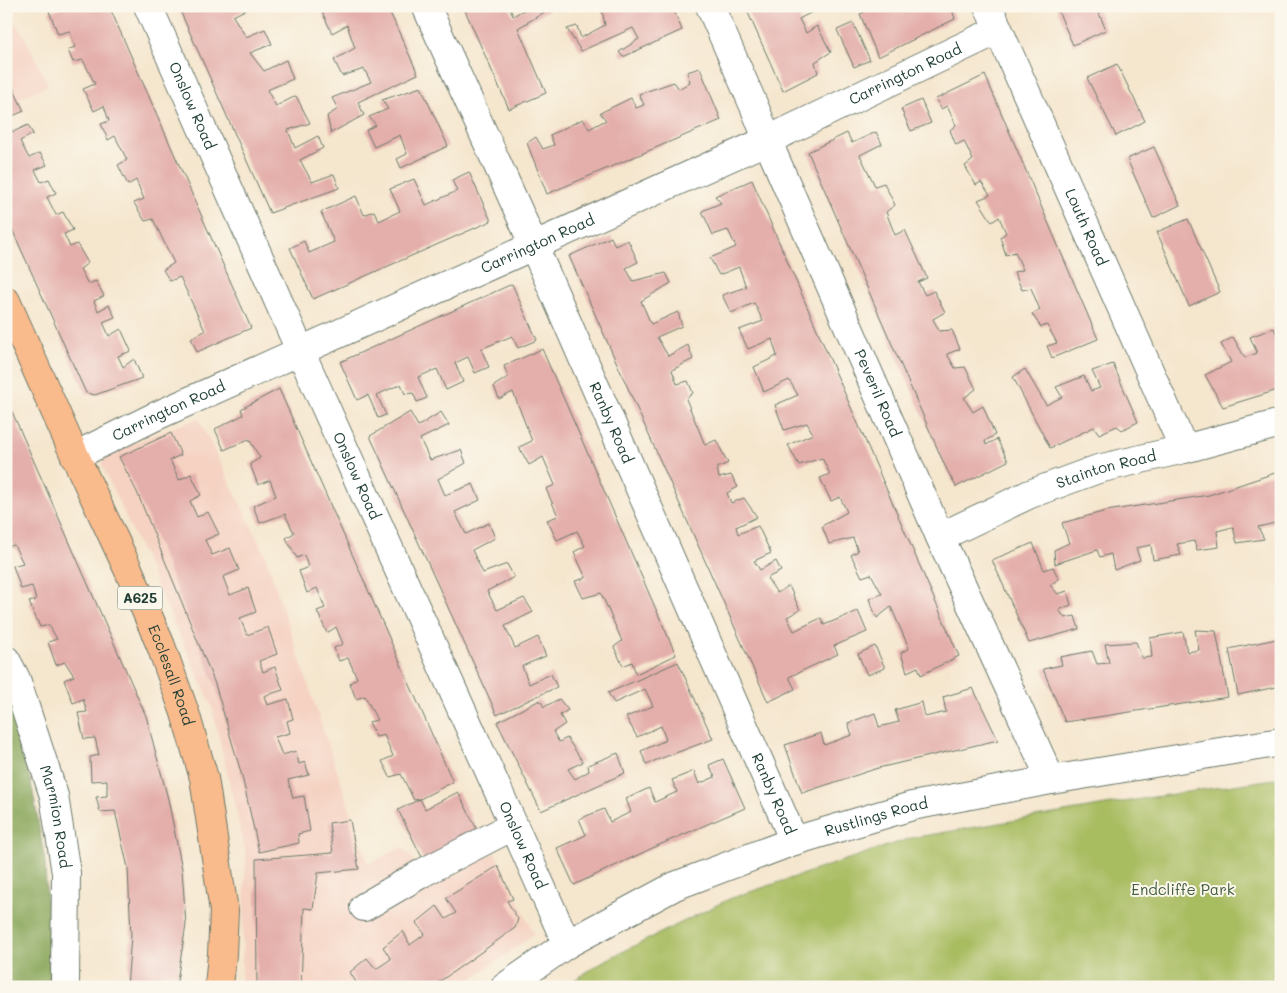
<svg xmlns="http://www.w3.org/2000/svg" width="1287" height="993" font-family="Mali,sans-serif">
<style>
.built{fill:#f5d2c2}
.green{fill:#a8bc60;stroke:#647c4a}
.forest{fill:#86a456;stroke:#527045}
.building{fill:#e4afab}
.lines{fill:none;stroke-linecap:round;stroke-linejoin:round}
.minor-casing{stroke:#6a786a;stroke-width:30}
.major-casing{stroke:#6a786a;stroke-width:30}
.minor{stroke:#fff;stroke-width:28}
.major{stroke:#fabb8c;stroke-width:28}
.labels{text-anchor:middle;stroke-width:4;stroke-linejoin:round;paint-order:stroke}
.shield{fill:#fbf7ec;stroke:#61756b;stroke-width:1}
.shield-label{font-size:14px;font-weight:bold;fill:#1f3d34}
.street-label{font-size:15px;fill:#1f3d34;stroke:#fbf7ec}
.park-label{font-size:15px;fill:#415d3f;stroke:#fbf7ec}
</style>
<rect width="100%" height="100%" fill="#fbf7ec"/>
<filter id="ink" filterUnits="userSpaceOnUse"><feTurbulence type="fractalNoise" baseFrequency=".02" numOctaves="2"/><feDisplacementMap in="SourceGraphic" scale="10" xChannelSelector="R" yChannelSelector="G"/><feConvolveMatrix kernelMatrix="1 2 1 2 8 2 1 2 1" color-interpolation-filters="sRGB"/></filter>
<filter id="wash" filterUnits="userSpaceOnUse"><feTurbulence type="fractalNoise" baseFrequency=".0096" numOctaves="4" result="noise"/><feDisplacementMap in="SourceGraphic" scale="20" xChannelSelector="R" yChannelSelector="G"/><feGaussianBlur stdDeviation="1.12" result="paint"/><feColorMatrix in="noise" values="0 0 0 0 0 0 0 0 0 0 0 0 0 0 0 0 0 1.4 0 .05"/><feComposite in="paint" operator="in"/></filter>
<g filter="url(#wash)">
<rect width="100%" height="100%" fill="#f5e6ce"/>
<g class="built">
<path d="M6,11L25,37L48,85L6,104Z"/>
<path d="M198,418L264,552L368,864L402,847L436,885L495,852L534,934L461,987H241L246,855L211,704L102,465L103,458L112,452Z"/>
</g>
<path class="green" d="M1281,778V987H564L602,962L729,899L911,838L1147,798Z"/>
<path class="forest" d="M6,684L12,703L33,792L45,862L50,978L54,987H6Z"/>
<g id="blocks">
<g class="building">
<path d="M58,6H109L251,328L197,352L191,338L205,331L180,277L170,281L163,270L174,263L153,219L145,221L134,203L144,199L136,180L128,185L118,165L127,160L115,136L108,140L101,124L109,121L104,106L94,111L83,89L95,84L83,60L73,62L68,50L75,47L70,31L58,34L49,11L60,9Z"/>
<path d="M178,6H253L233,16L246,37L265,29L272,44L250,53L264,71L286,60L293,79L267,90L276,106L296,96L310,123L288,130L295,148L318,136L323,148L300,160L312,182L334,174L339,188L270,213Z"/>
<path d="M336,6H387L418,74L358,102L364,115L331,133L327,116L338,109L332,98L371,82L364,69L342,76L334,60L355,48L347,25L332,33L322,12Z"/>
<path d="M463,6H509L513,16L530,6H555L518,28L546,93L509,109Z"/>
<path d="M610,6H672L682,30L623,57L619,52L639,39L633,28L581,51L567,29L577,26L581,38L605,25L602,10Z"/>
<path d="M745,6H809L812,12L799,19L806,33L817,26L831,52L815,62L818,73L783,91Z"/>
<path d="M877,6H951L955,19L878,57L860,14Z"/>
<path d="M1056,6H1096L1106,30L1073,45Z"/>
<path d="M853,23L870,60L854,67L837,30Z"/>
<path d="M1117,64L1145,121L1116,136L1087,78Z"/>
<path d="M700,68L721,120L547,194L527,143L536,137L543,149L554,145L550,135L583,119L589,129L606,120L600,113L631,98L636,108L644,105L639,94L674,82L679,89L690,82L687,72Z"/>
<path d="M985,75L1098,339L1052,358L1047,346L1057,343L1047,325L1041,327L1032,314L1040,310L1031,288L1022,290L1014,272L1023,270L1015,252L1006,255L1000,237L1006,233L999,217L992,222L978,200L990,195L981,182L976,185L965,166L973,160L964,141L956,145L950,130L956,125L947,106L941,109L936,99Z"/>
<path d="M10,82L24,111L6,119V84Z"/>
<path d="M421,87L448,146L401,168L397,159L407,154L400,135L374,147L366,130L376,125L369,117L388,109L382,100Z"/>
<path d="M921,100L931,123L911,131L901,109Z"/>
<path d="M6,121L13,132L28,125L33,134L20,141L29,158L40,153L47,165L35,170L41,182L49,179L56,193L47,197L56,215L63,212L73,230L64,234L70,247L77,244L88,263L80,269L88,284L96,281L104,296L94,301L98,311L109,305L115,317L103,322L109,336L121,329L131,351L118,356L123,367L134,359L142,378L95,395L86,393L6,216Z"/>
<path d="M876,132L882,144L860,155L875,186L884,183L895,205L886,212L895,235L905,230L927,278L918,282L925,295L934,291L945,312L933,319L939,331L952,330L960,349L947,354L955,368L965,367L976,389L964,398L973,412L983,406L995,435L985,441L986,445L997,439L1008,461L956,487L945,466L808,152L847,133L852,143Z"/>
<path d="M1154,147L1180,205L1153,218L1127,159Z"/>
<path d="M469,172L491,221L313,299L290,248L304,241L309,253L334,242L321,212L356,196L364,215L374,211L379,221L400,211L390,189L414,179L426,205L457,191L452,180Z"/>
<path d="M752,180L959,656L921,675L918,667L907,672L901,653L909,648L891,607L877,618L869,599L882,594L871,574L862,577L851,555L858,551L853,538L829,544L822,526L847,512L840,497L831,501L820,478L830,474L822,458L799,465L788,445L813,434L807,423L784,430L775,405L798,395L789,380L764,392L754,367L777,356L772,339L748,349L739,330L763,321L754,303L731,313L722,295L746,287L739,267L719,275L710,258L736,247L728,230L713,235L702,211L721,203L715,196Z"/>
<path d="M1188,219L1220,292L1189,306L1157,232Z"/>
<path d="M611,237L615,246L628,240L638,262L626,268L633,281L666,273L671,283L641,301L651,324L678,312L682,326L657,337L668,356L688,345L693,359L672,370L677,384L688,381L693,393L686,399L705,445L716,440L728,463L717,468L719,478L731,475L738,487L727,493L731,503L744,498L757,517L736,527L738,534L758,526L771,553L754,561L760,570L776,561L781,571L767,578L777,593L789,586L800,610L787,617L794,631L821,618L824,625L858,611L867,632L834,646L838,654L789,677L795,689L768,702L569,256Z"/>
<path d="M512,284L537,340L518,348L512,336L481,349L489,367L475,373L468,357L455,363L463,382L446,390L437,369L418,377L427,398L417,402L413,393L405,394L401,384L377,395L386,415L378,418L368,395L357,400L340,362Z"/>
<path d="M1274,328L1281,344V389L1223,407L1205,375L1231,362L1221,344L1233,337L1245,358L1257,353L1250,337Z"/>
<path d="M542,349L676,655L636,674L632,662L623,666L614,647L622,641L601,593L583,598L575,581L586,578L574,552L585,546L577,531L557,540L547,520L558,516L546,489L555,485L543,457L529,465L519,447L532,441L513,392L499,399L494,386L508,377L504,366Z"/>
<path d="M1113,364L1138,422L1122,430L1117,426L1099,434L1094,427L1050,448L1013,377L1025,369L1046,405L1062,397L1056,387L1084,376L1091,391L1100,388L1092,371Z"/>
<path d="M279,389L453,782L420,799L425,809L458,792L480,835L425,863L398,810L420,799L414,800L401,774L390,777L382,761L393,756L384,735L376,737L369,722L377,720L365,696L356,699L350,683L357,678L348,658L339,661L334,648L343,644L336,627L327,633L317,611L325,608L317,588L307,593L299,571L308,567L304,555L297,558L286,538L294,533L285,514L260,523L253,506L276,496L270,480L258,485L250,464L260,458L249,439L224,450L215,429L243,415L241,409Z"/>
<path d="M6,398L146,716L168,799L182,869L186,925L176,987H127L131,936L128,868L115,811L100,812L96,797L107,796V780L91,781L90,757L99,755L95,738L84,739L78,713L87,712L83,699L73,703L64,680L74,676L65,662L56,665L48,642L57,639L49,625L40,627L29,602L36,600L32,586L21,589L13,566L23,563L14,545L6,547Z"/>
<path d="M410,412L418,426L441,412L449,425L420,439L430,460L461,450L466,463L438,479L445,495L473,484L480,500L455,512L466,534L489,523L495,538L472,550L483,573L507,564L514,577L487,591L497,610L524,598L533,612L505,626L515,648L538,637L546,656L522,666L529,684L551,674L557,687L497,715L370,436Z"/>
<path d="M171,433L181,455L170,460L176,473L179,480L191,474L201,495L190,501L197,517L208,512L219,534L205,540L212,555L230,548L239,570L223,577L230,595L248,588L256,612L240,618L247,635L268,627L277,654L259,661L263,672L275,667L283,690L264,696L267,705L288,699L293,719L287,721L290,733L275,737L282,755L296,751L299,764L305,762L309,775L288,780L293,798L304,796L310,831L298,834L299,843L259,852L242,776L215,684L137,492L119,457Z"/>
<path d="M1281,471V532L1277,533L1275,523L1258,527L1264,539L1237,543L1233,527L1217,531L1219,547L1197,550L1194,541L1177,544L1181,555L1153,560L1151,545L1136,548L1140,560L1114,570L1111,554L1100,557L1097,550L1055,564L1054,550L1069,543L1062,523L1106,511L1209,495Z"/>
<path d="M1033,543L1044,570L1053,567L1059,579L1050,585L1058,594L1067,591L1071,605L1059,610L1065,618L1075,616L1079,629L1029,643L992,560Z"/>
<path d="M1195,630L1216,631L1228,697L1065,722L1043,669L1062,665L1060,657L1092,651L1097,664L1109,663L1105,644L1136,642L1142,658L1152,657L1150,638L1183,632L1187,652L1199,650Z"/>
<path d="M1281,638V686L1238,695L1229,649Z"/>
<path d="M875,646L885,668L867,675L858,654Z"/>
<path d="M678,662L713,739L646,764L641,751L666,740L661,726L637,737L626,717L653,706L645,689L614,703L608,693Z"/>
<path d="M973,688L998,740L878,768L802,793L785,745L821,733L824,745L852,735L848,723L875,713L879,727L899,722L895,710L922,702L925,717L946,712L943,697Z"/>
<path d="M559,699L568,710L560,715L565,724L553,732L559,742L567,738L583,762L568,769L575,779L589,771L588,765L618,753L625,773L541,811L497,722L540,700L544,707Z"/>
<path d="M723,759L745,808L659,845L574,885L557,848L586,835L579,819L604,809L610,822L631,812L626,799L649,788L655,802L677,792L672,780L694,771L699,784L715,777L709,765Z"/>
<path d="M350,820L359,869L318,873L313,909L304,908L301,987H257L256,859L333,853L329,823Z"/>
<path d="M498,866L513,899L507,901L518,919L515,928L432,987H354L357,984L350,972L367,958L376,969L391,959L383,947L403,931L410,945L425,934L416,923L437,906L446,919L456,913L446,898Z"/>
</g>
</g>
</g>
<g filter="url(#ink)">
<use href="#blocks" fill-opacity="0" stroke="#6a786a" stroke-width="1"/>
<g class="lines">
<defs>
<g id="minor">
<path id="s1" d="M148,6L307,366L567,944"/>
<path id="s2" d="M426,6L522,219L794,841"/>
<path id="s3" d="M710,6L754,106L774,156L940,537L1051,780"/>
<path id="s4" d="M988,6L1184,449"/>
<path id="s5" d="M75,456L154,417L768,140L998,30"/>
<path id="s6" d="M940,537L1030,494L1098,469L1184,449L1281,423"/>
<path id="s7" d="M6,660L16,679L54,796L66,873L65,981"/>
<path d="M364,907L424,872L513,826"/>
<path id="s8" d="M505,987L567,944L675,886L794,841L912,806L1051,780L1281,742"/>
</g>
<g id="major">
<path id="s9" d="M6,301L75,456L129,571L161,646L185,713L204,778L224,911L222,954L219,987"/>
</g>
</defs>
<use href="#minor" class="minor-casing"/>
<use href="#major" class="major-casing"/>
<use href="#minor" class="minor"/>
<use href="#major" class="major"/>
</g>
</g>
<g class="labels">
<rect class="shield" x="117.5" y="586.5" width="45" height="23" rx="4"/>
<g class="shield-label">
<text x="140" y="603">A625</text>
</g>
<g class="street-label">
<text dy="5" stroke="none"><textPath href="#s5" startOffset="914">Carrington Road</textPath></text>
<text dy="5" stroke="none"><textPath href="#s1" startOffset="109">Onslow Road</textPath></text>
<text dy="5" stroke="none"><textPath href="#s4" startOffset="242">Louth Road</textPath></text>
<text dy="5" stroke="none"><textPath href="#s5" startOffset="509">Carrington Road</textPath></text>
<text dy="5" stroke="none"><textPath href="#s3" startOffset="422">Peveril Road</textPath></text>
<text dy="5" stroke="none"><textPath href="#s5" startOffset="104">Carrington Road</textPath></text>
<text dy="5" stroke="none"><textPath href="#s2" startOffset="456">Ranby Road</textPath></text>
<text dy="5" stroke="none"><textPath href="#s6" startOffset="180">Stainton Road</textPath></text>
<text dy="5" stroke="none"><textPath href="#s1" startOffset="514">Onslow Road</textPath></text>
<text dy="5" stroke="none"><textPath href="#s9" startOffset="409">Ecclesall Road</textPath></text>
<text dy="5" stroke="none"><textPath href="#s2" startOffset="861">Ranby Road</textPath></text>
<text dy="5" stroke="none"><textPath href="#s7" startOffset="165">Marmion Road</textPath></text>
<text dy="5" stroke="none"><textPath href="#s8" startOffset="411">Rustlings Road</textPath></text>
<text dy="5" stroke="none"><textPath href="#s1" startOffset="919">Onslow Road</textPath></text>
</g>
<g class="park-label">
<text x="1183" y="895">Endcliffe Park</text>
</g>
</g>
<rect width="1287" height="993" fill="none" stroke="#fbf7ec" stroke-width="25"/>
</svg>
